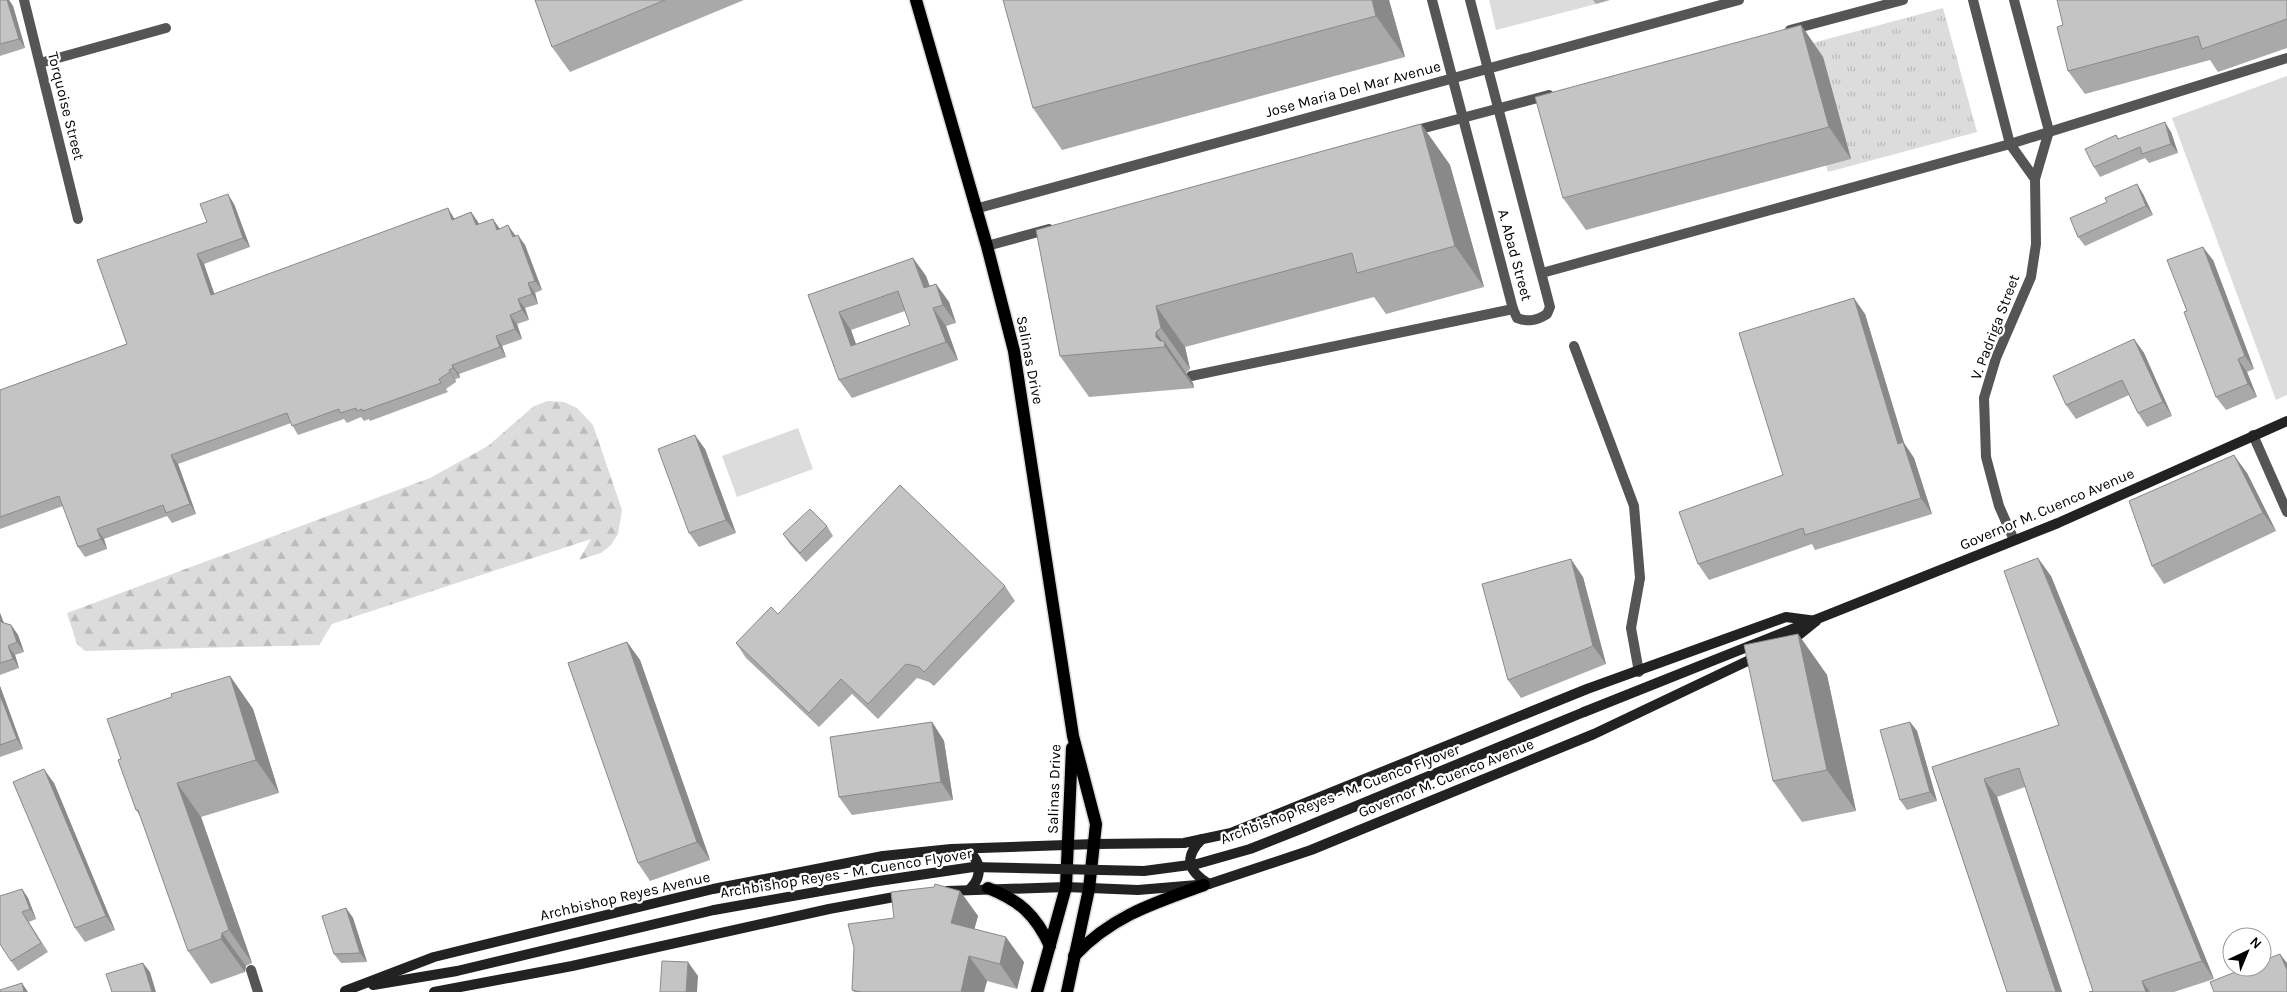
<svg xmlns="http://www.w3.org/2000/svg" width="2287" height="992" font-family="Karla,sans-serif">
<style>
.grass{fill:#dcdcdc}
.forest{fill:url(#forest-firs)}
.park{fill:url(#park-tufts)}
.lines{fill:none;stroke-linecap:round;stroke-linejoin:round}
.primary-casing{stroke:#dbdbdb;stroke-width:15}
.minor{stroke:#555;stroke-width:10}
.secondary{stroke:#222;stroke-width:10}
.primary{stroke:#000;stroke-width:12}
.secondary-bridge{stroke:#222;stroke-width:10}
.wall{fill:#a9a9a9;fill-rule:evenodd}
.shaded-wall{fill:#898989}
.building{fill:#c4c4c4;stroke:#898989;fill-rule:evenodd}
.labels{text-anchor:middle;stroke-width:4.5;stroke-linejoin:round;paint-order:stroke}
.street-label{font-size:15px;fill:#000;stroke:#fff}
</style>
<defs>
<pattern id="forest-firs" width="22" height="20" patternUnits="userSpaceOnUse" patternTransform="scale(1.25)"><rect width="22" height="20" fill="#dcdcdc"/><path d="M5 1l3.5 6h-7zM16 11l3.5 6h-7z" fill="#bbb"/></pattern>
<pattern id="park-tufts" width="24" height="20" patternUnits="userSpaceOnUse" patternTransform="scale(1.25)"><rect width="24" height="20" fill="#dcdcdc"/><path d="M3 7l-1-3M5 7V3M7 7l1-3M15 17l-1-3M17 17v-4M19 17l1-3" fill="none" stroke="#bbb"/></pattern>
</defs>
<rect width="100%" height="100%" fill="#fff"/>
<g class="grass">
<path d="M1489,0H1595L1596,4L1496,30Z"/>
<path d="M2287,76V395L2276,400L2172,118Z"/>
<path d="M798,428L813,469L737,497L722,456Z"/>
</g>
<path class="forest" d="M548,401L564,402L577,408L593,425L622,510L618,534L611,545L601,553L579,560L591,539L332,624L319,645L85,651L77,644L67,613L430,478L488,446L534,406Z"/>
<path class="park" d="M1943,8L1977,132L1828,172L1794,48Z"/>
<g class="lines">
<defs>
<g id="primary">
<path d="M916,0L987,246L1014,351L1073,736L1096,824L1089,889L1067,992"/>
<path d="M988,888C1020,901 1035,914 1050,946"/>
<path d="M1074,956C1112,916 1154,903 1204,885"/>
<path d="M1037,992L1066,887L1072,748"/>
</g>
</defs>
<use href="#primary" class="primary-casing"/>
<g class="minor">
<path d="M24,0L78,219"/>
<path d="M1432,0L1513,309L1517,318C1528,322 1536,321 1547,314L1550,307L1470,0"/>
<path d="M1973,0L2010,144L2035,179"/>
<path d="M2014,0L2049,131L2035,179L2036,244L2031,277L1996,358L1984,398L1986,457L1999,506L2014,540"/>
<path d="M1790,30L1903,0"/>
<path d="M40,63L166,28"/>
<path d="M1413,131L1549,95"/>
<path d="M975,209L1739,0"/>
<path d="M987,246L1049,229"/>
<path d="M1542,273L2010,144L2287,58"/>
<path d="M1574,346L1634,506L1640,578L1631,628L1639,672"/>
<path d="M1191,376L1513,309"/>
<path d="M2253,435L2287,512"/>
<path d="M251,970L258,992"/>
</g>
<g class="secondary">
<path d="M1790,642L1816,621"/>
<path d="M1584,712L2058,523L2287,421"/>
<path d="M1202,839C1183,858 1188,871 1209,884"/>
<path d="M962,849C981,856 984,875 970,889"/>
<path d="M947,891L1066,887L1138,890L1209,884L1311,850L1594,734L1758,656"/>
<path d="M373,985L457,971L714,910"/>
<path d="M345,991L434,957L713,889L883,856L951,849L1095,844L1184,843L1231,833L1587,689L1786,617L1816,621"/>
<path d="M434,992L572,966L829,909L905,895"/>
</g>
<use href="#primary" class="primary"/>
<path class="secondary-bridge" d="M714,910L872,882L973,867L1144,871L1197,864L1250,849L1303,828L1584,712"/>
</g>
<g class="wall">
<path d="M0,0H9L13,6L25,48L0,56Z"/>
<path d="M535,0H744L570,72L552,47Z"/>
<path d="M1389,0L1405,57L1062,150L1033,108Z"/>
<path d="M1593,0H1610L1596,4Z"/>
<path d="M2287,0V48L2218,72L2210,60L2085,94L2068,71Z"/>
<path d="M1801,25L1823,57L1851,159L1586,230L1563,198Z"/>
<path d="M1421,124L1450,165L1484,287L1386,314L1374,297L1185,347L1190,369L1186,373L1193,383L1194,388L1089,397L1060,356Z"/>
<path d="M2171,132L2178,153L2149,163L2145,158L2100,177L2094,167L2116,135L2119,139Z"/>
<path d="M2137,184L2143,194L2153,215L2085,246L2078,237L2107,202Z"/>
<path d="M234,204L250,247L204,264L214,294L455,218L471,212L479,224L499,229L515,235L525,245L542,290L535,293L538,304L525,308L529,320L517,324L522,339L502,346L506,357L459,374L460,378L455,379L456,382L446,389L448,392L370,421L369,419L364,421L361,417L347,423L344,419L298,435L291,423L178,464L196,514L172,523L167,516L104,539L107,549L85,557L78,547L63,506L0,529V390L127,344L207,222Z"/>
<path d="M913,258L926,276L930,287L936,284L949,302L956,323L946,326L958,360L852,398L839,380L808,295ZM905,311L910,325L856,344L851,330Z"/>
<path d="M2213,260L2254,369L2247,372L2257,397L2226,410L2216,397L2187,311Z"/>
<path d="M1865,314L1904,443L1914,458L1932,514L1815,550L1812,544L1709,580L1698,564L1783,475Z"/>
<path d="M2134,339L2144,353L2172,416L2147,427L2138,413L2129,395L2076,419L2066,405Z"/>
<path d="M705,449L736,533L699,547L689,533Z"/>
<path d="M2247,473L2276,531L2164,584L2152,566Z"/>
<path d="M827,526L833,536L806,562L790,544L783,534Z"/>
<path d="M2051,576L2214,979L2174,992H2089L2093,991L2025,787L1997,797L2062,992H2007L1932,767L2059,725Z"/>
<path d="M1583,577L1606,664L1521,698L1508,680Z"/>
<path d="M1005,586L1015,601L934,686L929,682L917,678L878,719L852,694L819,727L746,658L736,643L778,614Z"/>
<path d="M0,613L4,623L11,625L18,635L24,652L15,655L19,668L0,675Z"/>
<path d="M1798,634L1827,675L1856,811L1802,822L1773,781Z"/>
<path d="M627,642L640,660L710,860L650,881L638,863Z"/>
<path d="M230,676L253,709L279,793L201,817L252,963L246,966L245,972L211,984L188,951L141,817L136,810L121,759Z"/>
<path d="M0,686L23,749L0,757Z"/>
<path d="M932,722L944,741L953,800L852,815L839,797Z"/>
<path d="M1910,722L1917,731L1937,801L1907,810L1900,800Z"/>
<path d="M54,783L115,930L85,942L75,928Z"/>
<path d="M22,889L28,898L36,919L29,922L48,952L18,971L11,961Z"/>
<path d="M960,891L978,916L974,929L1024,962L1017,989L987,981L984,992H854L852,990L894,918Z"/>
<path d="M346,908L353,918L367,962L341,963L334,954Z"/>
</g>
<g class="shaded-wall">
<path d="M7,0H9L13,6L25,48L19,39Z"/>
<path d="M1372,0H1389L1405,57L1376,16Z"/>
<path d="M1801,25L1823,57L1851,159L1829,127Z"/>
<path d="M2165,122L2171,132L2178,153L2171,144Z"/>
<path d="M1421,124L1450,165L1484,287L1455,246Z"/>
<path d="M2137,184L2143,194L2153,215L2146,206Z"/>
<path d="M228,194L234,204L250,247L243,238Z"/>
<path d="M448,208L454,218L458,229L452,220Z"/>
<path d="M471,212L478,222L483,235L476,225Z"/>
<path d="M493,219L500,229L497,230Z"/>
<path d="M508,225L515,235L520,247L513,237Z"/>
<path d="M518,235L525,245L542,290L535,281Z"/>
<path d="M2203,247L2213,260L2254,369L2245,356Z"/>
<path d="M197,254L204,264L218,304L211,295Z"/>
<path d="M913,258L926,276L937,307L924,288Z"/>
<path d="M528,283L535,293L538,304L532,294Z"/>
<path d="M936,284L949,302L956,323L943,305Z"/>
<path d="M1854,298L1865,314L1904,443L1914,458L1932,514L1921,498L1898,444Z"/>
<path d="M518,299L525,308L529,320L522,310Z"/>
<path d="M1156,306L1185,347L1190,369L1161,328Z"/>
<path d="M933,308L946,326L958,360L946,342Z"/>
<path d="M839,312L851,330L863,364L851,346Z"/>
<path d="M510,315L517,324L522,339L515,329Z"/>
<path d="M1156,332L1165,345L1164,341L1193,383L1194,388L1165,347L1156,337Z"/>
<path d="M496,336L502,346L506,357L500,347Z"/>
<path d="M2134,339L2144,353L2172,416L2163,402Z"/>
<path d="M2238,359L2247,372L2257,397L2248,384Z"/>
<path d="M452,365L459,374L460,378L453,368Z"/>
<path d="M449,370L455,379L456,382L450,372Z"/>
<path d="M695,435L705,449L736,533L726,520Z"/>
<path d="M171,455L178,464L196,514L190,504Z"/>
<path d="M2234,455L2247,473L2276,531L2263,513Z"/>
<path d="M97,529L104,539L107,549L101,539Z"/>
<path d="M2038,558L2051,576L2214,979L2202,961Z"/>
<path d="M1571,559L1583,577L1606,664L1593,646Z"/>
<path d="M0,613L7,632L0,620Z"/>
<path d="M11,625L18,635L24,652L17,642Z"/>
<path d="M1798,634L1827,675L1856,811L1827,770Z"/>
<path d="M627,642L640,660L710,860L697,842Z"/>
<path d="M8,646L15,655L19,668L13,659Z"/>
<path d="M230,676L253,709L279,793L256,760Z"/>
<path d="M0,686L23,749L17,739L0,695Z"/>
<path d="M932,722L944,741L953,800L941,782Z"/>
<path d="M1910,722L1917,731L1937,801L1930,792Z"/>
<path d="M44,769L54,783L115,930L106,916Z"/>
<path d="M1984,779L1997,797L2062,992H2056Z"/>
<path d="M177,783L201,817L252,963L229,930Z"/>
<path d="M22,889L28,898L36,919L30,909Z"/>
<path d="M960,891L978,916L969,949L951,923Z"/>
<path d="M346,908L353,918L367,962L360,953Z"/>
<path d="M222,933L246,966L245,972L221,939Z"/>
<path d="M1006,937L1024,962L1017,989L1000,964Z"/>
<path d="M2280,954L2287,963V970Z"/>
<path d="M969,956L987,981L984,992H961Z"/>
<path d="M688,962L698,976L697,992H686Z"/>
<path d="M143,963L150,972L156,992H152Z"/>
<path d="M2142,981L2150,992H2146Z"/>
<path d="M22,983L28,992H24Z"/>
</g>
<g class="building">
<path d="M0,0H7L19,39L0,44Z"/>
<path d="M535,0H665L552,47Z"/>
<path d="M1003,0H1372L1376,16L1033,108Z"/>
<path d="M2057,0H2287V19L2202,49L2198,36L2068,71L2057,27L2063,25Z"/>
<path d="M1801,25L1829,127L1563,198L1535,97Z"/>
<path d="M2165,122L2171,144L2142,154L2140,147L2094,167L2085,149L2116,135L2118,139Z"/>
<path d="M1421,124L1455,246L1357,273L1352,253L1156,306L1161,328L1156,332V337L1160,341H1164L1165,347L1060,356L1036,230Z"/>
<path d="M2137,184L2146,206L2078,237L2070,218L2107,202L2105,198Z"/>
<path d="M228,194L243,238L197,254L211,295L448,208L452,220L471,212L476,225L493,219L497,230L508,225L513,237L518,235L535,281L528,283L532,294L518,299L522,310L510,315L515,329L496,336L500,347L452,365L453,368L449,370L450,372L439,379L441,383L363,411L362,409L357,411L356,408L340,413L339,409L292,426L287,413L171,455L190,504L166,513L163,505L97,529L101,539L78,547L59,496L0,517V390L127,344L97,260L207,222L200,204Z"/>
<path d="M2203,247L2245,356L2238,359L2248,384L2216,397L2184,312L2187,311L2167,260Z"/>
<path d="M913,258L924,288L936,284L943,305L933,308L946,342L839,380L808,295ZM898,291L910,325L851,346L839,312Z"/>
<path d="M1854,298L1898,444L1903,442L1921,498L1805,535L1803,528L1698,564L1679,512L1783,475L1739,333Z"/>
<path d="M2134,339L2163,402L2138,413L2122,380L2066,405L2053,376Z"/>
<path d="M695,435L726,520L689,533L658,449Z"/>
<path d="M2234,455L2263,513L2152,566L2129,501Z"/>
<path d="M900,485L1005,586L924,672L919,667L906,664L868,704L841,679L809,713L736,643L771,607L778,614Z"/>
<path d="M810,509L827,526L800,553L783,534Z"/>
<path d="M2038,558L2202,961L2142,981L2146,992H2089L2093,991L2019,768L1984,779L2056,992H2007L1932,767L2059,725L2004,571Z"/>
<path d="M1571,559L1593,646L1508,680L1482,584Z"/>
<path d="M0,620L1,622L11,625L17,642L8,646L13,659L0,663Z"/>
<path d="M1798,634L1827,770L1773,781L1744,645Z"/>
<path d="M627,642L697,842L638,863L568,663Z"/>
<path d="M230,676L256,760L177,783L229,930L222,933L221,939L188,951L138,810H136L118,760L121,759L107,719L172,697L171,694Z"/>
<path d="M0,695L17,739L0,745Z"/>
<path d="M932,722L941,782L839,797L830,737Z"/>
<path d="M1910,722L1930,792L1900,800L1880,730Z"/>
<path d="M44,769L106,916L75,928L13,782Z"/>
<path d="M935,884L960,891L951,923L1006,937L1000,964L969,956L961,992H861L852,990L854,948L848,924L894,918L891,892L934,887Z"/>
<path d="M22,889L30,909L22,912L41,943L11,961L0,944V896Z"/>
<path d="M346,908L360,953L334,954L322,916Z"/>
<path d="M2280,954L2287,970V992H2214L2210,982L2248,967H2262V961Z"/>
<path d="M662,961L688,962L686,992H660Z"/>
<path d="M143,963L152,992H112L106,974Z"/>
<path d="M22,983L24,992H0V990Z"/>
</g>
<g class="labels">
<g class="street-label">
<text transform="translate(1353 89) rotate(-15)" y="5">Jose Maria Del Mar Avenue</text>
<text transform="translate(66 106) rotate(76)" y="5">Torquoise Street</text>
<text transform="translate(1515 255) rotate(75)" y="5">A. Abad Street</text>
<text transform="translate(1995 327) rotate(-69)" y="5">V. Padriga Street</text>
<text transform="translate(1030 360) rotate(79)" y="5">Salinas Drive</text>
<text transform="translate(2047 509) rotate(-23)" y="5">Governor M. Cuenco Avenue</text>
<text transform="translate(1446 778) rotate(-22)" y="5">Governor M. Cuenco Avenue</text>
<text transform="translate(1054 789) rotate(-88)" y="5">Salinas Drive</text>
<text transform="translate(1340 794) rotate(-21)" y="5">Archbishop Reyes - M. Cuenco Flyover</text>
<text transform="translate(846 873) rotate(-9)" y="5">Archbishop Reyes - M. Cuenco Flyover</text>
<text transform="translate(625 896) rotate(-13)" y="5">Archbishop Reyes Avenue</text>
</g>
</g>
<g transform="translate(2247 952) rotate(44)"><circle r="24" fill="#ffffff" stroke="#999999"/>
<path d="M0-4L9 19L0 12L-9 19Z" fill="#000000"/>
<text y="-8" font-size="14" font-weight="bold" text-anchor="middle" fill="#000000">N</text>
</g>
</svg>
